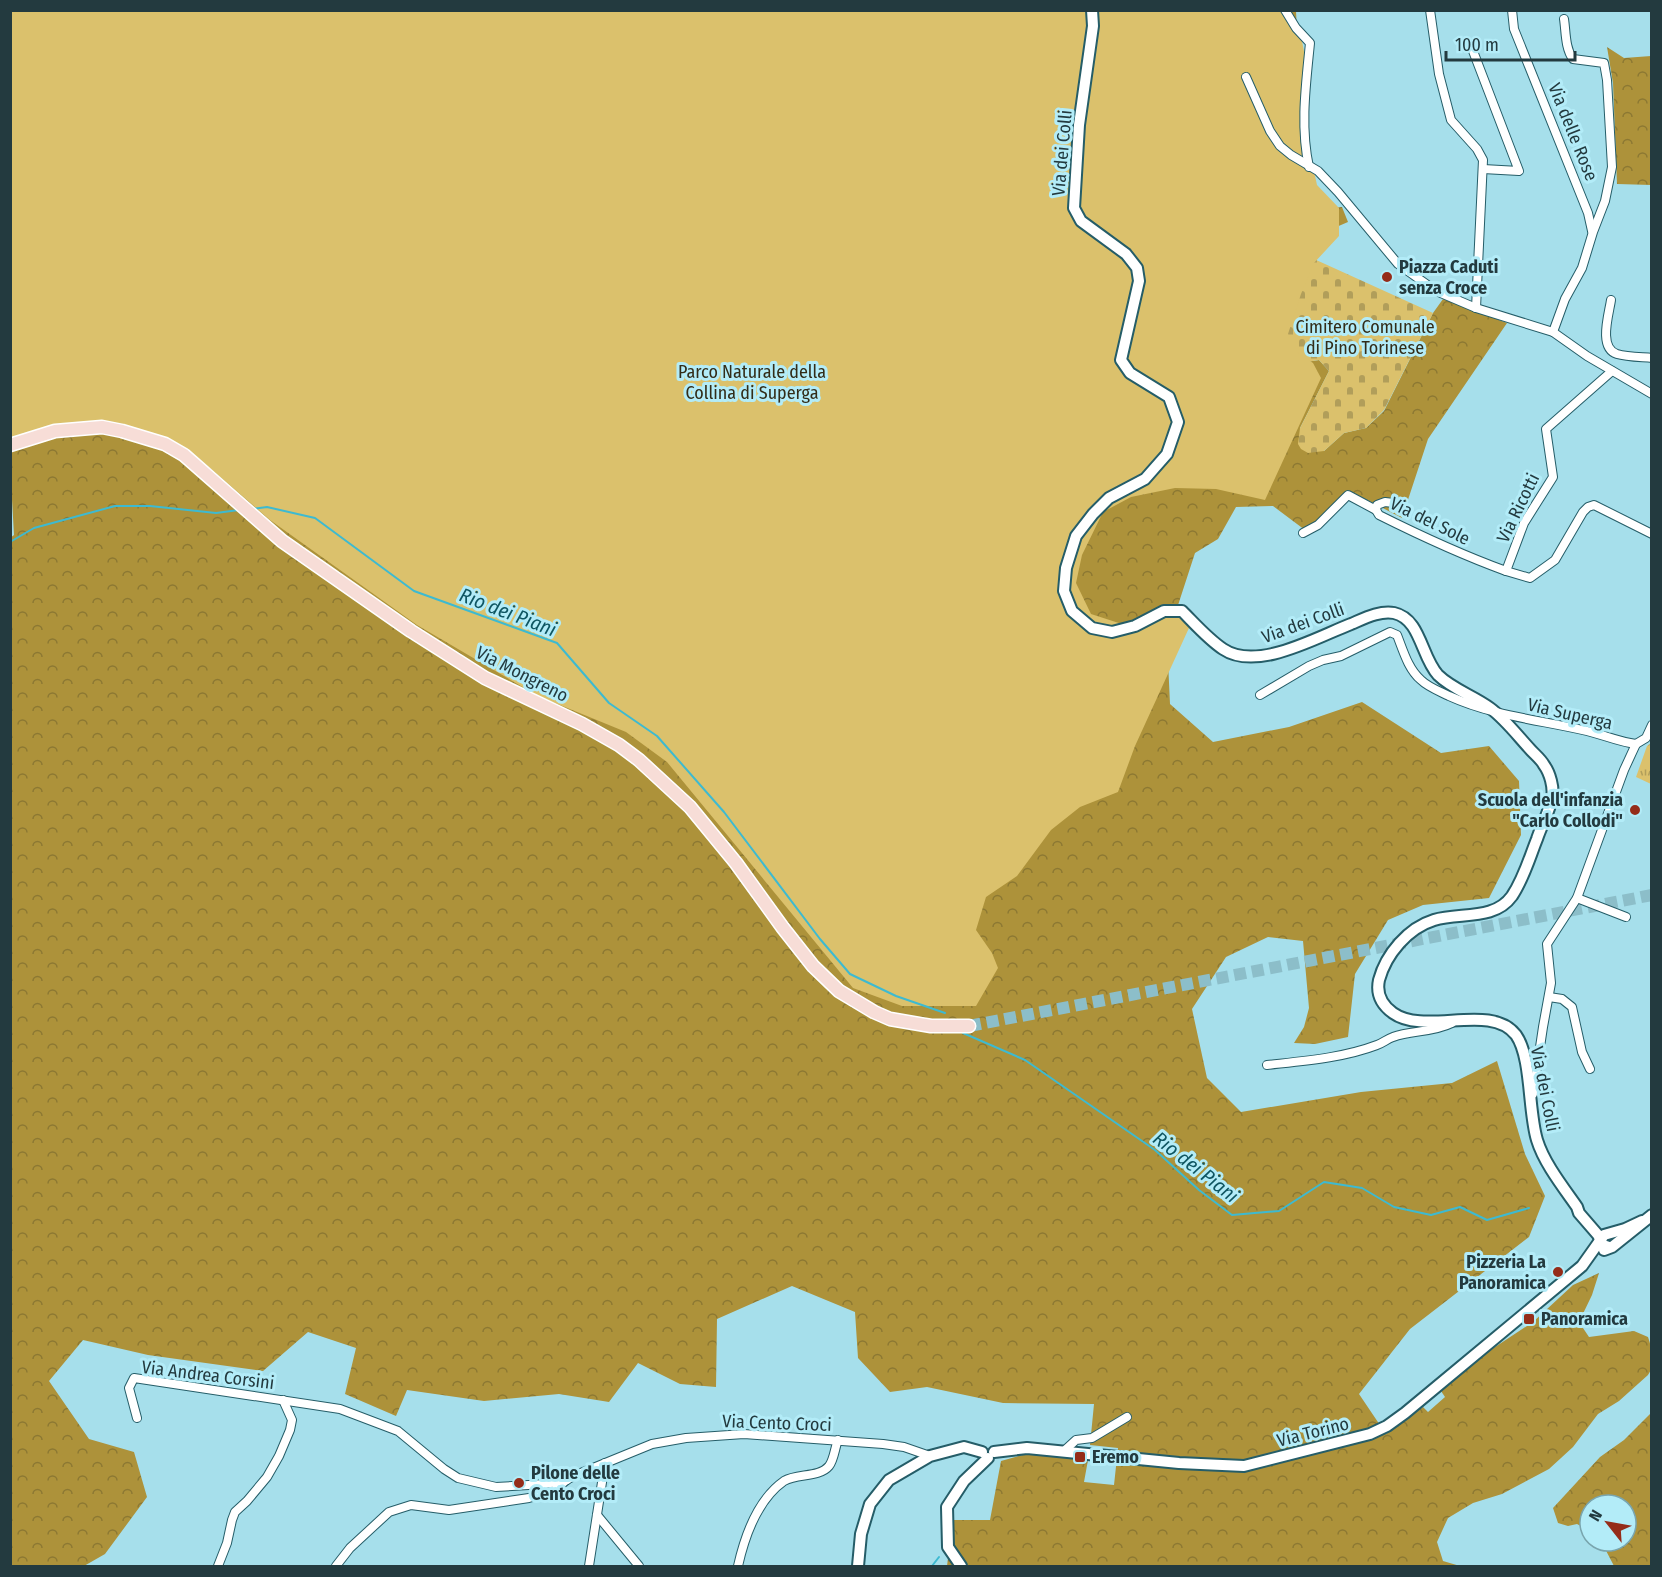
<svg xmlns="http://www.w3.org/2000/svg" width="1662" height="1577" font-family="'Fira Sans Condensed',sans-serif">
<style>
.grass{fill:url(#grass-tufts)}
.forest{fill:url(#forest-crowns)}
.cemetery{fill:url(#cemetery-stones)}
.park{fill:#dbc16c}
.lines{fill:none;stroke-linecap:round;stroke-linejoin:round}
.stream{stroke:#3dbad1;stroke-width:2}
.primary-tunnel{stroke:#8cbec9;stroke-width:12;stroke-dasharray:12 6;stroke-linecap:butt}
.street-casing{stroke:#255d68;stroke-width:10}
.secondary-casing{stroke:#255d68;stroke-width:14}
.primary-casing{stroke:#fff;stroke-width:15}
.street{stroke:#fff;stroke-width:8}
.secondary{stroke:#fff;stroke-width:10}
.primary{stroke:#f7ddd7;stroke-width:12}
.poi-dot{fill:#952c19;stroke:#b3ecf8;stroke-width:2}
.labels{text-anchor:middle;stroke-width:6;stroke-linejoin:round;paint-order:stroke}
.street-label{font-size:18px;fill:#233a3f;stroke:#b3ecf8}
.poi-label{font-size:18px;font-weight:bold;fill:#233a3f;stroke:#b3ecf8;text-anchor:start}
.park-label{font-size:18px;fill:#322c18;stroke:#b3ecf8}
.water-label{font-size:20px;font-style:italic;fill:#0f5662;stroke:#b3ecf8}
</style>
<defs>
<pattern id="grass-tufts" width="24" height="20" patternUnits="userSpaceOnUse" patternTransform="scale(1.5)"><rect width="24" height="20" fill="#dbc16c"/><path d="M3 7l-1-3M5 7V3M7 7l1-3M15 17l-1-3M17 17v-4M19 17l1-3" fill="none" stroke="#b19e5a"/></pattern>
<pattern id="forest-crowns" width="20" height="18" patternUnits="userSpaceOnUse" patternTransform="scale(1.5)"><rect width="20" height="18" fill="#ad923a"/><path d="M2 6a3 3 0 1 1 6 0M12 15a3 3 0 1 1 6 0" fill="none" stroke="#8c7832"/></pattern>
<pattern id="cemetery-stones" width="16" height="16" patternUnits="userSpaceOnUse" patternTransform="scale(1.5)"><rect width="16" height="16" fill="#dbc16c"/><path d="M2 7V4a2 2 0 0 1 4 0v3zM10 15v-3a2 2 0 0 1 4 0v3z" fill="#b19e5a"/></pattern>
</defs>
<rect width="100%" height="100%" fill="#a6dfeb"/>
<path class="grass" d="M1651,743H1652L1651,784L1636,777L1647,746Z"/>
<g class="forest">
<path d="M11,11H1296L1302,125L1300,211L1342,207L1348,222L1320,234L1314,259L1306,362L1319,360L1329,371L1300,428L1324,451L1344,433L1366,428L1384,411L1433,313L1443,299L1507,323L1428,439L1402,518L1348,490L1328,516L1305,530L1273,506L1236,507L1218,539L1195,553L1167,639L1170,704L1213,742L1289,727L1362,702L1441,753L1489,746L1519,781L1521,835L1489,898L1423,905L1388,920L1355,974L1348,1037L1315,1044L1294,1043L1304,1027L1309,1008L1303,941L1268,937L1226,957L1192,1009L1207,1078L1241,1112L1361,1092L1452,1083L1497,1061L1525,1154L1545,1196L1529,1237L1410,1329L1359,1394L1386,1434L1423,1407L1428,1412L1445,1397L1441,1391L1489,1351L1533,1322L1573,1285L1599,1273L1592,1295L1579,1322L1589,1337L1634,1331L1648,1337C1652,1348 1655,1366 1648,1375L1619,1401L1598,1414L1573,1447L1549,1469L1502,1494L1473,1503L1448,1518L1437,1542L1443,1561L1460,1566H947L953,1520H990L1001,1461L1030,1453L1088,1460L1084,1482L1114,1485L1118,1448L1090,1445L1094,1404L1003,1403L927,1387L890,1392L858,1358L855,1312L792,1286L717,1319L716,1387L680,1384L638,1363L609,1402L559,1394L484,1401L407,1390L396,1416L345,1394L356,1348L308,1332L263,1371L148,1355L83,1340L49,1381L89,1439L134,1452L147,1497L105,1554L84,1566H11L10,538L14,535L11,482Z"/>
<path d="M1607,47L1624,58L1651,56V185L1617,184L1613,83Z"/>
<path d="M1651,1413V1566H1614L1601,1541H1626V1505H1590V1531L1577,1524L1568,1526L1558,1523L1553,1508L1600,1457L1624,1440Z"/>
</g>
<path class="cemetery" d="M1314,259L1433,313L1384,410L1366,428L1344,433L1324,451L1308,453L1301,449L1298,444L1300,428L1329,371L1319,360L1306,362L1281,358L1278,266Z"/>
<path class="park" d="M1288,10L1302,41L1307,67L1305,130L1317,185L1339,208V236L1314,263L1301,294L1288,334L1297,352L1313,363L1321,378L1265,500L1216,489L1175,488L1131,497L1103,512L1082,555L1076,583L1091,614L1125,625L1159,609L1194,617L1135,746L1118,792L1080,807L1051,830L1017,876L986,897L976,930L992,953L998,968L976,1006H902L853,988L667,762L626,732L538,696L417,625L270,520L210,468L155,434L106,424L11,448V11Z"/>
<g class="lines">
<g class="stream">
<path d="M253,509L267,507L315,518L414,591L557,643L609,703L657,736L724,812L820,939L850,974L896,996L945,1013"/>
<path d="M10,542L34,528L115,506H150L216,513L239,510"/>
<path d="M963,1033L1025,1060L1155,1150L1199,1190L1232,1215L1279,1211L1324,1182L1362,1188L1394,1207L1431,1215L1460,1207L1487,1220L1529,1208"/>
<path d="M932,1566L939,1557"/>
</g>
<path class="primary-tunnel" d="M969,1026L1652,895"/>
<defs>
<g id="street">
<path d="M1285,10L1296,28L1310,43C1306,84 1300,126 1309,167"/>
<path d="M1430,10L1439,74L1451,120L1477,149L1483,160L1476,308"/>
<path d="M1512,10L1514,29L1588,213L1592,231"/>
<path d="M1473,51L1519,171L1483,169"/>
<path d="M1246,77L1270,131L1280,146L1291,155L1318,171L1338,192L1398,264L1436,291L1476,308L1553,332L1587,356L1652,394"/>
<path d="M1611,300C1609,314 1598,348 1617,354C1627,357 1641,357 1652,358"/>
<path d="M1553,332L1565,299L1582,268L1593,232L1605,201L1612,167L1607,80L1604,63L1573,59C1565,48 1566,32 1564,19"/>
<path d="M1612,371L1546,429L1553,477L1524,523L1506,571L1530,578L1555,560L1583,512L1588,507L1594,505L1652,534"/>
<path d="M1402,504L1385,502L1377,505L1376,510L1379,515C1421,536 1462,555 1506,571"/>
<path d="M1303,533L1318,525L1348,495L1376,510"/>
<path d="M1260,695L1309,666L1323,660L1341,656L1390,632L1397,635C1403,650 1408,669 1421,680C1428,687 1439,691 1449,696C1493,716 1540,720 1587,731C1604,735 1619,742 1636,744"/>
<path d="M1577,898L1626,917"/>
<path d="M1549,997L1562,999L1572,1007L1582,1052L1590,1069"/>
<path d="M1267,1065C1303,1061 1343,1058 1377,1045C1383,1043 1387,1039 1393,1037C1411,1030 1432,1033 1452,1023"/>
<path d="M1533,1094L1543,1027L1551,983L1547,944L1577,898L1624,770L1636,744L1646,738L1652,725"/>
<path d="M137,1418L129,1388L134,1378L340,1409L398,1431L444,1469L458,1478L496,1487L545,1484L567,1480"/>
<path d="M1064,1451L1076,1440L1092,1438L1127,1417"/>
<path d="M597,1515L639,1566"/>
<path d="M218,1566L227,1543L232,1520L235,1512L247,1501L267,1477L279,1456L290,1430L292,1420L283,1400"/>
<path d="M336,1566L350,1548L389,1512L411,1505L449,1510L529,1498L553,1491L568,1479L581,1473L652,1444L686,1438L744,1434L883,1444L904,1447L930,1456"/>
<path d="M589,1566L605,1463"/>
<path d="M738,1566C745,1535 757,1500 784,1481C797,1473 819,1478 829,1466C834,1460 835,1447 838,1440"/>
</g>
<g id="secondary">
<path d="M1092,10L1093,26L1079,125L1074,208L1081,221L1126,254L1137,268L1139,281L1121,360L1130,373L1169,397L1178,422L1167,454L1145,479L1109,498L1093,514L1076,536L1066,568L1064,591L1072,611L1092,628L1112,632L1135,626L1164,611H1182C1195,624 1208,639 1223,649C1257,672 1317,637 1351,624C1363,619 1380,610 1394,613C1421,619 1421,657 1438,675C1452,689 1474,696 1490,708C1505,719 1517,735 1529,748C1534,754 1541,759 1544,765C1550,773 1554,788 1552,797C1550,811 1541,826 1537,839C1529,859 1524,878 1512,896C1494,921 1460,912 1434,920C1408,928 1386,954 1379,980C1376,994 1382,1005 1393,1013C1425,1036 1491,1002 1516,1035C1532,1058 1528,1111 1537,1140C1544,1163 1563,1187 1577,1207L1579,1213L1598,1235L1603,1245L1609,1247"/>
<path d="M1604,1250L1612,1247L1652,1215"/>
<path d="M994,1452L1027,1448L1179,1463L1244,1466L1370,1434L1387,1426L1405,1413L1582,1266L1604,1235L1625,1229L1642,1221"/>
<path d="M858,1566L861,1534L870,1504L889,1480L930,1456L964,1447L982,1452"/>
<path d="M961,1566L948,1547L947,1507L964,1481L988,1458"/>
</g>
<path id="primary" d="M10,445L55,431L102,427L122,431L165,444L184,455L282,541L411,631L485,678L582,724L619,745L639,760L690,807L736,863L783,928L813,966L839,991L874,1012L890,1019L931,1026H969"/>
</defs>
<use href="#street" class="street-casing"/>
<use href="#secondary" class="secondary-casing"/>
<use href="#primary" class="primary-casing"/>
<use href="#street" class="street"/>
<use href="#secondary" class="secondary"/>
<use href="#primary" class="primary"/>
</g>
<g class="poi-dot">
<circle cx="1387" cy="277" r="6"/>
<circle cx="1635" cy="810" r="6"/>
<circle cx="1558" cy="1272" r="6"/>
<rect x="1523" y="1313" width="12" height="12" rx="3"/>
<rect x="1074" y="1451" width="12" height="12" rx="3"/>
<circle cx="519" cy="1483" r="6"/>
</g>
<g class="labels">
<g class="street-label">
<text transform="translate(1573 132) rotate(68)" y="6">Via delle Rose</text>
<text transform="translate(1062 153) rotate(-85)" y="6">Via dei Colli</text>
<text transform="translate(1518 508) rotate(-64)" y="6">Via Ricotti</text>
<text transform="translate(1430 521) rotate(26)" y="6">Via del Sole</text>
<text transform="translate(1303 623) rotate(-20)" y="6">Via dei Colli</text>
<text transform="translate(522 674) rotate(27)" y="6">Via Mongreno</text>
<text transform="translate(1570 714) rotate(13)" y="6">Via Superga</text>
<text transform="translate(1545 1089) rotate(79)" y="6">Via dei Colli</text>
<text transform="translate(208 1375) rotate(7)" y="6">Via Andrea Corsini</text>
<text transform="translate(777 1423) rotate(2)" y="6">Via Cento Croci</text>
<text transform="translate(1313 1432) rotate(-14)" y="6">Via Torino</text>
</g>
<g class="poi-label">
<text x="1399" y="273">Piazza Caduti<tspan x="1399" dy="21">senza Croce</tspan></text>
<text x="1623" y="806" text-anchor="end">Scuola dell'infanzia<tspan x="1623" dy="21">"Carlo Collodi"</tspan></text>
<text x="1546" y="1268" text-anchor="end">Pizzeria La<tspan x="1546" dy="21">Panoramica</tspan></text>
<text x="1541" y="1325">Panoramica</text>
<text x="1092" y="1463">Eremo</text>
<text x="531" y="1479">Pilone delle<tspan x="531" dy="21">Cento Croci</tspan></text>
</g>
<g class="park-label">
<text x="1365" y="333">Cimitero Comunale<tspan x="1365" dy="21">di Pino Torinese</tspan></text>
<text x="752" y="378">Parco Naturale della<tspan x="752" dy="21">Collina di Superga</tspan></text>
</g>
<g class="water-label">
<text transform="translate(508 612) rotate(21)" y="7">Rio dei Piani</text>
<text transform="translate(1196 1167) rotate(38)" y="7">Rio dei Piani</text>
</g>
</g>
<rect width="1662" height="1577" fill="none" stroke="#233a3f" stroke-width="24"/>
<g transform="translate(1608 1523) rotate(301)"><circle r="28" fill="#b3ecf8" stroke="#79a5ae" stroke-width="1.5"/>
<path d="M0-4.5L10 22L0 15L-10 22Z" fill="#952c19"/>
<text y="-9" font-size="16" font-weight="bold" text-anchor="middle" fill="#233a3f">N</text>
</g>
<path d="M1446 51v9h129v-9" fill="none" stroke="#233a3f" stroke-width="3"/>
<text x="1455" y="51" font-size="18" fill="#233a3f" stroke="#b3ecf8" stroke-width="4.5" paint-order="stroke">100 m</text>
</svg>
